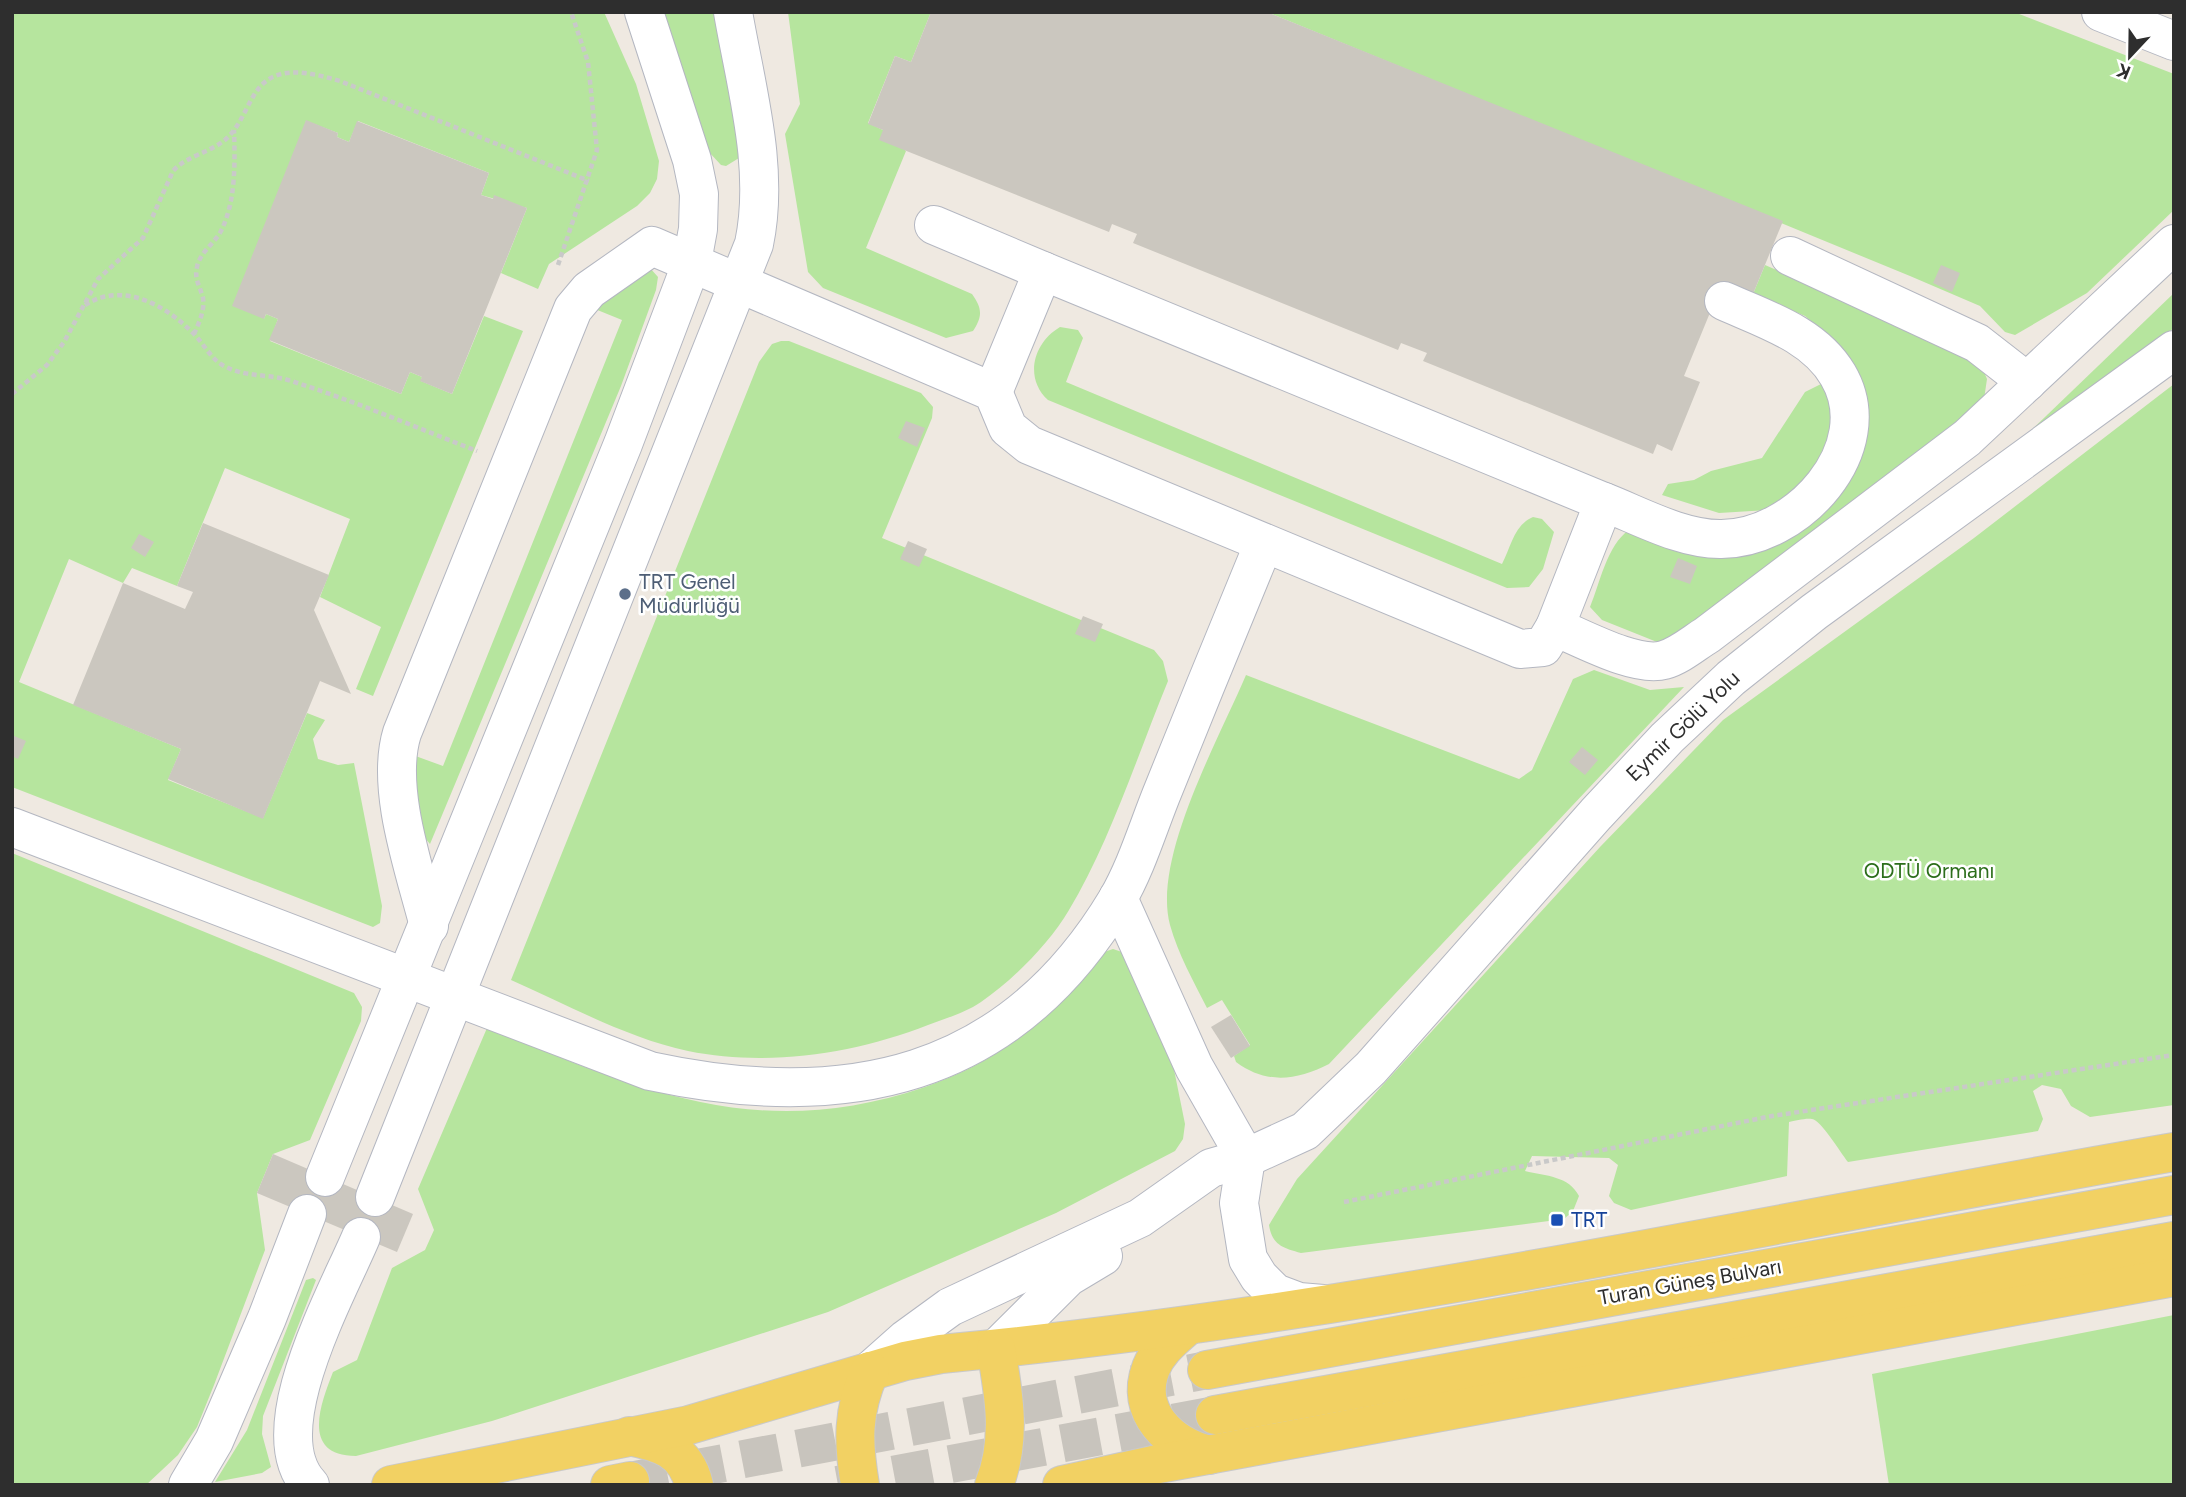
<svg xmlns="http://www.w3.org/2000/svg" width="2186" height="1497" font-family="Figtree,sans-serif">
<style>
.green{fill:#b6e59e}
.building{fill:#cbc7bf}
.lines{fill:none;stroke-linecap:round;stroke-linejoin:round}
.major-tunnel{stroke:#c8c4bd;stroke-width:38;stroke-dasharray:38 19;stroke-linecap:butt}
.minor-casing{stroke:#b4b7c1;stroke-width:40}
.major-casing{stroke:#c9c9c9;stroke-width:40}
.path{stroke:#c9c9c9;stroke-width:4.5;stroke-dasharray:5 3.5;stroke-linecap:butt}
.minor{stroke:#fff;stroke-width:38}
.major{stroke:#f2d163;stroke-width:38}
.service-dot{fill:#5c6f8a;stroke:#fff;stroke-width:2.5}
.transit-dot{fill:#1a4fb4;stroke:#fff;stroke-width:2.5}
.labels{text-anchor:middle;stroke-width:5;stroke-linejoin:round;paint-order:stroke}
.service-label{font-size:21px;fill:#4e5e75;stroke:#fff;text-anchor:start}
.street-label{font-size:21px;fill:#2e2e2e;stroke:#fff}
.park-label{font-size:21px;fill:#2c6e1b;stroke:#fff}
.transit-label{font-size:21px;fill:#164399;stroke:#fff;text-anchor:start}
</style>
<rect width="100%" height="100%" fill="#efe9e1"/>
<g class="green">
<path d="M12,12H604L636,84L659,161L657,179L650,193L637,206L549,264L538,289L501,273L527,208L481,195L489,173L358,121L349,142L337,137L338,133L306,121L264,319L266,314L278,319L270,341L401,394L410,372L422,377L421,381L452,394L484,316L523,331L373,696L356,689L381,627L320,597L350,519L225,468L177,586L132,568L123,583L69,559L19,682L181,749L168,780L263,818L307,713L325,720L313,739L318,759L338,765L354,763L382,906L380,923L373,927L12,787Z"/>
<path d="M664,12H720L739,158L726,166L721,165L709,152Z"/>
<path d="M788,12H931L911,62L895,56L868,123L883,130L906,151L866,248L972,294C982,308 983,316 973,331L946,338L823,288L808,272L785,134L800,104Z"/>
<path d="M1267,12H2014L2174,74V210L2087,293L2015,335L2005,332L1980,306L1910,276Z"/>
<path d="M1765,265L1978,358L1987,379L1983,406L1677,638L1657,642L1602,620L1590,607C1600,583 1607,545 1629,530L1673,542L1844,483L1823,331L1805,316L1753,294Z"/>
<path d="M650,268L658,277L656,290L621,386L430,844L425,838L410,754L443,766L622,320L590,307Z"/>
<path d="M2174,293V328L2017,444Z"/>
<path d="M1060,327L1078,330L1083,338L1066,382L1502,564C1511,547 1514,525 1533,517L1542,519L1554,532L1543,569L1529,587L1507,588L1048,400C1024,378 1033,343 1060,327Z"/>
<path d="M781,341H789L921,393L933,407L932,418L882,538L1154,650L1163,661L1168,681C1138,754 1109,844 1069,910C1049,944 1013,980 981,1002C965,1013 946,1018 928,1025C854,1054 767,1067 688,1051C627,1038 568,1005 511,980L759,362L772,344Z"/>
<path d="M1823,383L1835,419L1808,487L1768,510L1719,513L1662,495L1668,484L1694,480L1711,471L1762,458L1805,392Z"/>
<path d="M2174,384V1105L2090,1117L2071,1106L2061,1089L2042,1085L2033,1091L2043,1119L2038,1131L1848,1162C1840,1152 1821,1120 1812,1119C1805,1118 1795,1121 1789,1122L1787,1176L1631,1210L1614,1203L1609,1196L1618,1165L1609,1158L1532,1156L1525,1171C1546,1176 1569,1176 1579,1196L1573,1211L1564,1219L1301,1253C1283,1248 1272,1245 1269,1225L1297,1179L1600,847L1723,720L1974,538Z"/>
<path d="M1594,670L1650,690L1684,687L1329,1064C1297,1080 1267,1085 1236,1062L1234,1056L1250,1045L1222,1000L1207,1008C1194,982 1178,954 1170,925C1152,858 1219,739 1246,675L1519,779L1532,770L1573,679Z"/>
<path d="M12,853L354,993L362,1007L361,1021L310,1140L273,1154L257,1193L265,1250L214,1385L197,1427L178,1455L146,1485H12Z"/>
<path d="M1113,949L1122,952L1166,1030L1185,1124L1183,1139L1175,1151L1056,1213L828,1312L492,1421L356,1456C301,1456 320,1405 333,1372L357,1360L392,1268L425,1250L434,1230L418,1189L487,1028C641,1090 757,1144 925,1087C971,1071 1011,1048 1047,1015C1068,996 1085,974 1104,952Z"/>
<path d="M313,1278L316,1280L263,1416L262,1434L271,1467L262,1473L215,1482L247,1430L306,1280Z"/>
<path d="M2174,1315V1485H1889L1872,1374Z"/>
</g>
<g class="building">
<path d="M931,12H1267L1783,221L1753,294L1723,281L1684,376L1700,382L1672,451L1657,444L1653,454L1423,361L1427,353L1401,343L1398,350L1133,243L1137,234L1112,224L1109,232L879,140L883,130L868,124L895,56L911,62Z"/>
<path d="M306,120L338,133L337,137L349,142L357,121L489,173L481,195L493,199L494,195L527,208L452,394L420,381L422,377L410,372L401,394L269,340L278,319L266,314L264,319L232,306Z"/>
<path d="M1941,265L1960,273L1952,292L1933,283Z"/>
<path d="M906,421L925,428L917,447L898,438Z"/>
<path d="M203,523L329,575L314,610L351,694L320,681L263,819L168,779L181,749L73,705L123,583L185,609L193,592L177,586Z"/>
<path d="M139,534L154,542L145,557L131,548Z"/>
<path d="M908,541L927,549L919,567L900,559Z"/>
<path d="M1678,558L1697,566L1690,584L1670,577Z"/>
<path d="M1083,616L1103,624L1095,642L1075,634Z"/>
<path d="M12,735L26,741L18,759L12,756Z"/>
<path d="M1582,747L1598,760L1585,775L1569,762Z"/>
<path d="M1231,1015L1250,1046L1231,1058L1211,1027Z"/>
<path d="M273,1154L413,1214L397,1252L257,1193Z"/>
</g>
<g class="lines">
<g class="major-tunnel">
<path d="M630,1481L1207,1370"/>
<path d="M838,1485L1215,1415"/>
</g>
<defs>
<g id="minor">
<path d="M2101,12L2174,41"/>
<path d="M934,225L1043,271"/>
<path d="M1790,256L1977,343L2027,382"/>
<path d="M993,392L1043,271L1604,502L1555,627"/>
<path d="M1604,502C1640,516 1681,539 1720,539C1797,540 1881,448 1838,375C1814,334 1764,319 1724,301"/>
<path d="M12,827L650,1071C845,1113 1009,1080 1117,900C1137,866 1149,824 1164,788C1197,706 1230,625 1264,543"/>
<path d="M1118,898L1194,1067L1246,1158L1239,1203L1248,1259L1259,1277L1275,1293L1299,1302L1323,1304"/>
<path d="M429,926C415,871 385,788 402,733L573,309L589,290L652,246L993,392L1008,428L1029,445L1520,649L1543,647L1555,627C1582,638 1636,668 1664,660C1679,656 1694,643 1707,635L1967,438L2174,244"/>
<path d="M325,1177L623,444L692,262L698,229L699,194L692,160L644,12"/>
<path d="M375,1197L754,244C770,168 746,88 733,12"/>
<path d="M996,1349L1068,1277L1103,1256"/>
<path d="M870,1371L906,1339L950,1307L1140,1218L1211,1168L1246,1158L1305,1131L1371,1068L1596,814L1667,738L1731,678L1814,612L2174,350"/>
<path d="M188,1485L214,1441L267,1318L307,1214"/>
<path d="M310,1485C259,1432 337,1294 361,1237"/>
</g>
<g id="major">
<path d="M1186,1327C1173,1339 1158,1350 1151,1368C1134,1412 1170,1445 1209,1455"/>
<path d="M1207,1370L2174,1195"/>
<path d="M1215,1415L2174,1241"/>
<path d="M629,1436C660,1442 686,1450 694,1485"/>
<path d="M391,1485L689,1425L905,1361L941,1354C1356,1315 1764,1223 2174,1152"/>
<path d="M610,1485L630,1481"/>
<path d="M860,1485C853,1443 852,1411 870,1371"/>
<path d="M994,1485C1012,1440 1004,1395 996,1349"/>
<path d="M1062,1485L1153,1465L2174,1277"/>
</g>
</defs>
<use href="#minor" class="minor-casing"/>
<use href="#major" class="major-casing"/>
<g class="path">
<path d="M558,265L597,150L588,62L571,12"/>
<path d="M85,305C123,281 165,305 193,333C205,345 211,360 226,367C246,377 268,374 288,380C352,400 415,427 477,451"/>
<path d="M194,334C199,323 205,310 203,298C200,286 194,279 197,267C200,252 214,244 221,231C236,201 235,163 234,130"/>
<path d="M12,394L47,365L64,342L98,279L143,238L173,171C187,155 211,153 227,138C242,124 247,103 259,88C279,63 315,74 340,81L589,181"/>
<path d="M1344,1202L1772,1116L2174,1055"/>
</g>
<use href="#minor" class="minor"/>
<use href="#major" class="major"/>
</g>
<circle class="service-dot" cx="625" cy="594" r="7"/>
<rect class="transit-dot" x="1550" y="1213" width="14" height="14" rx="3.5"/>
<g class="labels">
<g class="service-label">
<text x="639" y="589">TRT Genel<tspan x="639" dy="24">Müdürlüğü</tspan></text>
</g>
<g class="street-label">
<text transform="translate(1683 726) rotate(-44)" y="7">Eymir Gölü Yolu</text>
<text transform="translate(1690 1282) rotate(-10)" y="7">Turan Güneş Bulvarı</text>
</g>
<g class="park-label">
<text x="1929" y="878">ODTÜ Ormanı</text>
</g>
<g class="transit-label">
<text x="1571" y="1227">TRT</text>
</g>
</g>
<rect width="2186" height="1497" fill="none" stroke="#2e2e2e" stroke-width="28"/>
<g transform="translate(2130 56) rotate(202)" stroke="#ffffff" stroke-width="5" paint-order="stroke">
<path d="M0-5L12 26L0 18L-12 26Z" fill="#2e2e2e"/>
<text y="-10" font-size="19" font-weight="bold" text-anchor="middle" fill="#2e2e2e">K</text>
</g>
</svg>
